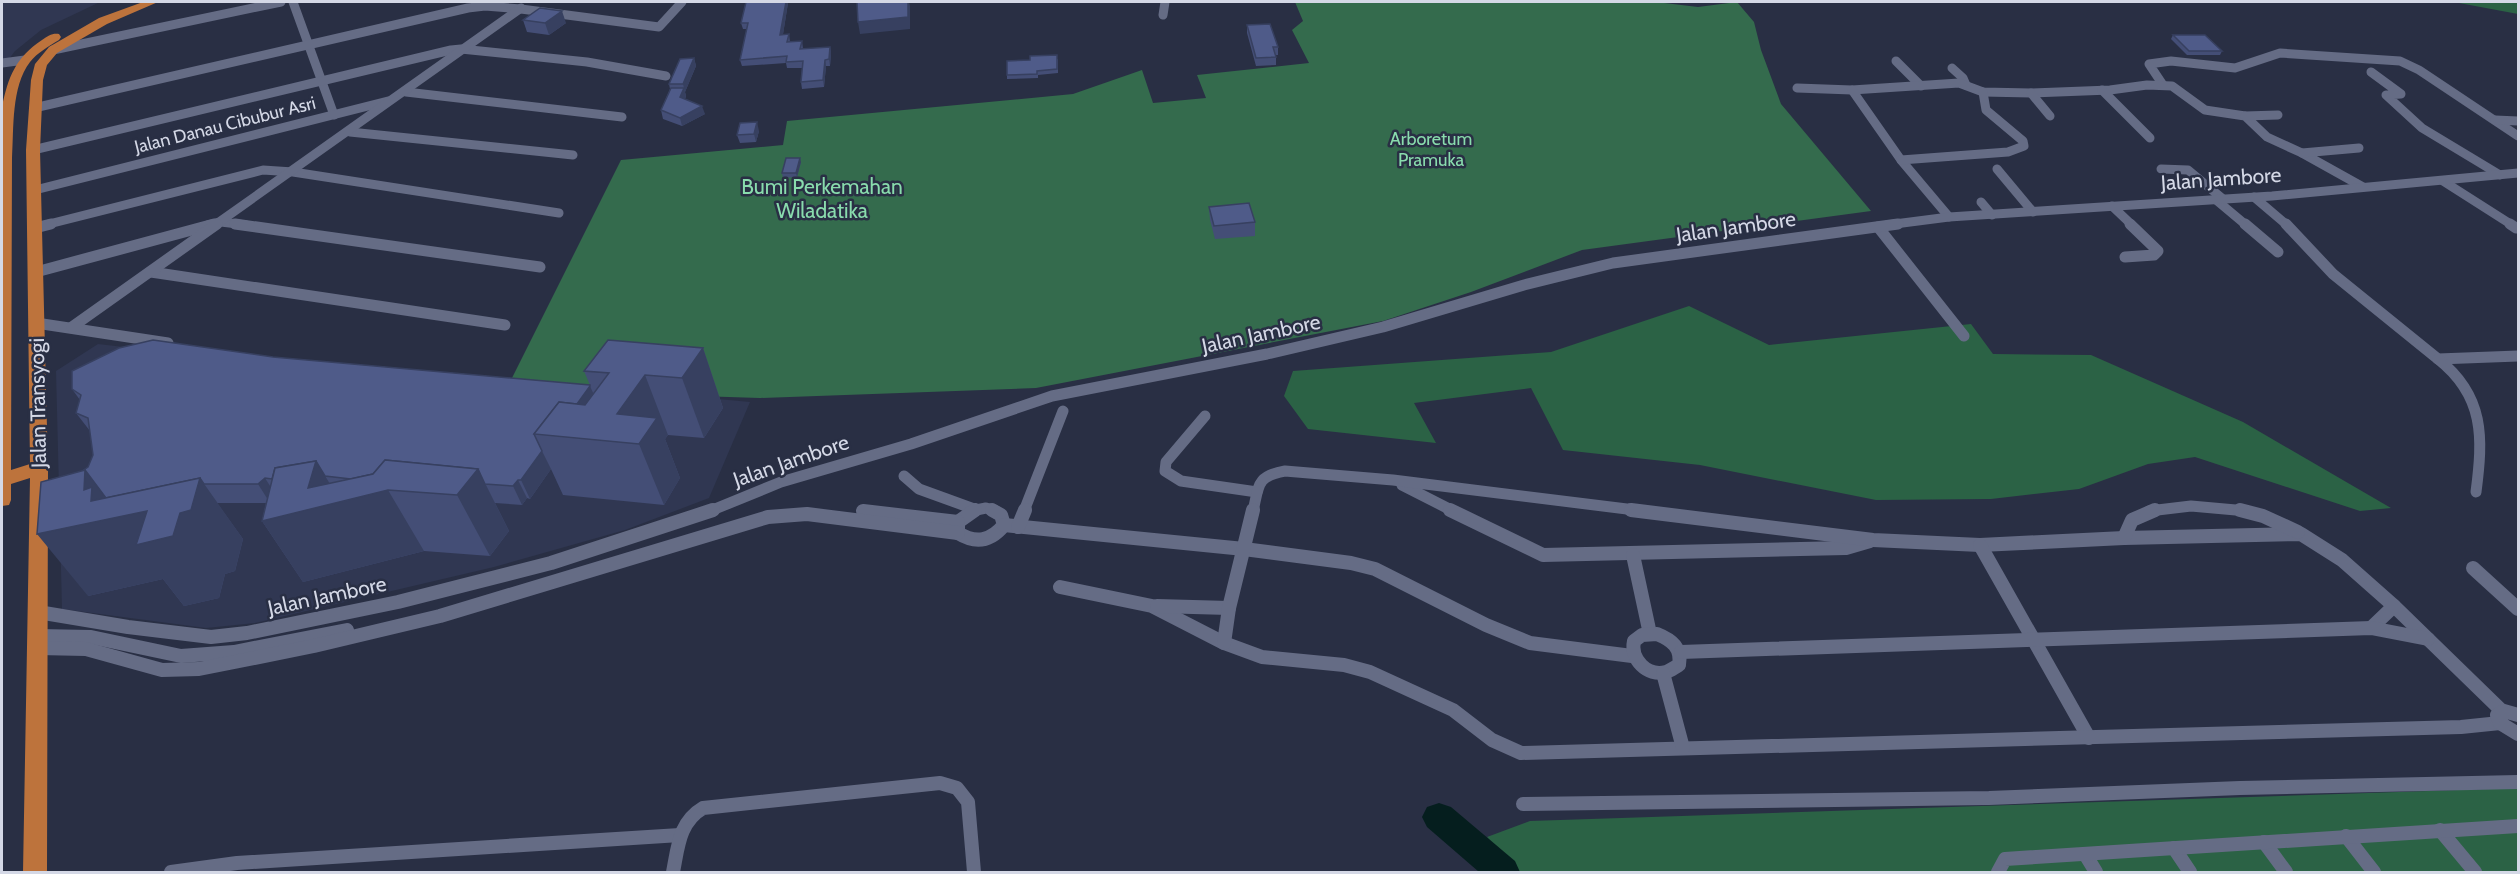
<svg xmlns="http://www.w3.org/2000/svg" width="2520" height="874" font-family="Cabin,sans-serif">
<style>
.built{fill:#303752}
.green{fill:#2b6245}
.forest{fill:#346b4d}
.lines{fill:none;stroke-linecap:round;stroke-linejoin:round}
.river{fill:#051e1e;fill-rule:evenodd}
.minor-far2{stroke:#656c85;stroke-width:9}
.minor-far1{stroke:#656c85;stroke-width:11}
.minor{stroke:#656c85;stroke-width:14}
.trunk{fill:#bd733c;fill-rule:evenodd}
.wall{fill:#444e76}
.shaded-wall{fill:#374060}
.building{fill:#4f5b89;stroke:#374060;stroke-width:1.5}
.labels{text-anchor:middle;stroke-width:5;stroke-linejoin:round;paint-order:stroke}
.far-street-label{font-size:18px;fill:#d4d8e6;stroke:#292f44}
.far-park-label{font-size:18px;fill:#89dcad;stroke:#292f44}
.street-label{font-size:21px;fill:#d4d8e6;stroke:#292f44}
.park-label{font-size:21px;fill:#89dcad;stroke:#292f44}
</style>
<rect width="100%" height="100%" fill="#292f44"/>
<g class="built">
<path d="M2,2H100L41,30L15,51L2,68Z"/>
<path d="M98,344L610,403L622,390L750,402L709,498L625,530L494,567L255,623L206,628L62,609L56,371Z"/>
</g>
<g class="green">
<path d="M2391,2H2518V14L2459,3Z"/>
<path d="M1689,306L1769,345L1971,324L1993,354L2091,355L2243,422L2391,508L2360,511L2195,457L2148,464L2079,489L1991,499L1876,500L1700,465L1563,450L1531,388L1414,403L1436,443L1308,429L1284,396L1293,371L1551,352Z"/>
<path d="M2518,788V872H1519L1487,837L1530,821Z"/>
</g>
<path class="forest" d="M1295,2H1656L1698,7L1737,2L1754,22L1761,50L1781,104L1871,211L1582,250L1471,292L1383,321L1036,388L760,398L506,390L621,160L783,145L787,121L1073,94L1142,70L1153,103L1206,98L1197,75L1309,63L1292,30L1303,21Z"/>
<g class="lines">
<path class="river" d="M1439,803L1451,807L1515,861L1520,872H1479L1427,827L1422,817L1427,807Z"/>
<g class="minor-far2">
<path d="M293,2L334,115"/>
<path d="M1163,15L1165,2"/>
<path d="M53,50L281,2"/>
<path d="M1896,61L1921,86"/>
<path d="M2,63L25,60"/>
<path d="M1952,68L1963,78L1966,85"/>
<path d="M2371,72L2401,94L2386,95L2422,128L2500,175"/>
<path d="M2163,85L2149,64L2171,61L2235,68L2280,53L2400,61L2419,70L2518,136"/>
<path d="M1797,88L1852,90L1959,83L1983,92L2031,93L2110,90L2147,85L2172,86L2205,110L2245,116L2267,137L2302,153L2363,187"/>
<path d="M1852,90L1901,160L1949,217"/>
<path d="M2102,90L2150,138"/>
<path d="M406,92L622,117"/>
<path d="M2031,93L2050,116"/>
<path d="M34,108L468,8L485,6L521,9L659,27L682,2"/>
<path d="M2245,116L2278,115"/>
<path d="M2495,120L2518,121"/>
<path d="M350,132L573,155"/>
<path d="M33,150L451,50L461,49L587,62L666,76"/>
<path d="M2302,153L2359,148"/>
<path d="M1901,160L2008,152L2024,146L2023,141L1986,110L1983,92"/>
<path d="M1997,169L2033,212"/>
<path d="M2161,169L2188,170L2223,199"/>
<path d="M2443,181L2512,225"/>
<path d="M35,190L388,101"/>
<path d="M2254,197L2287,225"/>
<path d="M2215,199L2246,225"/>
<path d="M1981,202L1992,215"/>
<path d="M2112,206L2132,225"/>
<path d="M45,225L263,170L293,172L559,213"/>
<path d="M208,225L221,222L246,225"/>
<path d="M215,225L521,8"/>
<path d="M1887,225L1949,217L2272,196L2518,173"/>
</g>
<g class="minor-far1">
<path d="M235,224L540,267"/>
<path d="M2245,224L2278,252"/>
<path d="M2286,224L2333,274L2438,359L2518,356"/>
<path d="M2510,224L2516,228"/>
<path d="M1878,227L1964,336"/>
<path d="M35,228L51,224"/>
<path d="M2125,257L2154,255L2158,251L2130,224"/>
<path d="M36,272L214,224"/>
<path d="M151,272L505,325"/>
<path d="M36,323L168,343"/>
<path d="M72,327L217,224"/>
<path d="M2438,359C2485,396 2483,438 2476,492"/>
<path d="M1205,416L1166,462L1165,471L1181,481L1257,492"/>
<path d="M904,476L919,489L974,509"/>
<path d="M1402,485L1453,511"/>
<path d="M710,511L781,482L911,444L1052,396L1267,354L1383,327L1524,285L1613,263L1898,224"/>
<path d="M863,511H865"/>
<path d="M971,511L986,508L996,511"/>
<path d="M1024,511L1063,411"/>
<path d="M1253,511C1259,486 1256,476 1285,471L1393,480L1643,511"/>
<path d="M2149,511L2191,506L2247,511"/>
</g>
<g class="minor">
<path d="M975,510L958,522V533C976,544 991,541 1004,525L1001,515L992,510"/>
<path d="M1450,510L1543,555L1846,548L1870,541"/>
<path d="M1631,510L1873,540L1980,545L2124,538L2301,534L2342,560L2394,606L2502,711"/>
<path d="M2240,510L2263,516L2298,532"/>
<path d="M863,511L958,522"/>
<path d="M1004,525L1244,549L1351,563L1375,569L1486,625L1530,643L1632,656"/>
<path d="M1018,527L1025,510"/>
<path d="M2124,538L2132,520L2155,510"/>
<path d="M1980,545L2089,738"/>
<path d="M1633,555L1650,634"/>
<path d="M2473,568L2518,609"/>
<path d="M1060,587L1152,606L1224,643L1262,657L1344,665L1370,672L1453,710L1492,740L1521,753L2461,727L2500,723"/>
<path d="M1157,606L1229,608"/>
<path d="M38,612L128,627L211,637L247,633L398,602L551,563L713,510"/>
<path d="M2371,628L2394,606"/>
<path d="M1657,634C1672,640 1682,648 1679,665C1675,667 1670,671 1666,672C1647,677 1630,659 1634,641L1642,635Z"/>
<path d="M38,636L91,637L181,656L234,652L347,630"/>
<path d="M1224,643L1229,608L1253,510"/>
<path d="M38,648L86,649L162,670L199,669L314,646L440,616L768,517L807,514L958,533"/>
<path d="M1681,652L2371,628L2428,639"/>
<path d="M1663,673L1683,748"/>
<path d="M2518,715L2504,711L2497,715L2500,723L2518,734"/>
<path d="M1523,804L1989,798L2240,788L2518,782"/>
<path d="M2440,830L2475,872"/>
<path d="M2346,836L2374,872"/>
<path d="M2264,842L2286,872"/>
<path d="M2174,848L2190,872"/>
<path d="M2085,854L2096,872"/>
<path d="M171,872L237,863L680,835"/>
<path d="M673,872C678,847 679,822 703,808L940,783L957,788L968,802L974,872"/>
<path d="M1998,872L2005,859L2518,826"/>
</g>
<path class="trunk" d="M143,2H158L107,24L57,53L47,65L43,80L40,150L48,468L47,872H23L30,478L11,484V500L9,505L2,506V107C8,77 16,57 42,40C48,36 52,33 59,34L61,37L59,40C49,46 37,53 30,62C11,87 14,128 12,158L11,470L30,464L26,150L31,80L35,64L49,47L99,18Z"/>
</g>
<g class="wall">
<path d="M788,3L783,34H789L790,42L802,41L803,49L830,47L831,53L830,66H826L824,87L802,89L801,82L802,68H787L786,63L742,66L740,60L747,29H743L741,23Z"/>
<path d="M523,20L566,23L549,35L527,32Z"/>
<path d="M1247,25L1278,47V55H1276V65L1256,66L1247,33Z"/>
<path d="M2173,35L2222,51L2220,55H2187L2171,39Z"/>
<path d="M694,58L696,66L685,92L686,96L685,99L705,114L682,126L663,119L661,110L670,89L669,84Z"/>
<path d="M1058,59V73L1038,75V78L1007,79V75Z"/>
<path d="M759,131L756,142L740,143L737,135Z"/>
<path d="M801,162L797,177L783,178L782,173Z"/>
<path d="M1209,207L1255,222V236L1215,239L1210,220Z"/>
<path d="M703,348L723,408L704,438L668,435L665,439L680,478L664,505L563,495L551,469L530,499L527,498L522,505L495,503L509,531L490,556L424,551L303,582L262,521L266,503H217L243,539L235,571L225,574L219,598L184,606L163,579L88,596L82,471L88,467L93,455L90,431L76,413L80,400L72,389L273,357L590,385L584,371Z"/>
</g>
<g class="shaded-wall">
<path d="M786,2H788V3L782,41L780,35Z"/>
<path d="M908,2H909L910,6V29L860,34L858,22Z"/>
<path d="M562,11L566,23L549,35L545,23Z"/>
<path d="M830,47L831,53L830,66L829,59Z"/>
<path d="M694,58L696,66L685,92L683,84Z"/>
<path d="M825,60L826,66L824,87L823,80Z"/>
<path d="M684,88L686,96L682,105L680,97Z"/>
<path d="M702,106L705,114L682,126L680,118Z"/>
<path d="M757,122L759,131L756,142L754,134Z"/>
<path d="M800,158L801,162L797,177L796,173Z"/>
<path d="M703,348L723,408L704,438L682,378Z"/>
<path d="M645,375L668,435L665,439L680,478L664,505L639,444L617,414Z"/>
<path d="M590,386L598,404L553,436Z"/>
<path d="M542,451L551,469L530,499L521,480Z"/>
<path d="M316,461L341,502L388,490L424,551L303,582L262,521L292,498Z"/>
<path d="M478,469L509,531L490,556L457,495Z"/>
<path d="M85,470L200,478L243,539L235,571L225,574L219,598L184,606L163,579L88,596L37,534L91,501L84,490Z"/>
<path d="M265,478L277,497L270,503L258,484Z"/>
<path d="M518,480L527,498L522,505L513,486Z"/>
</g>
<g class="building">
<path d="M746,2H786L780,35L789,34L787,42L802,41L800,49L830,47L829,59L825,60L823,80L801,82L803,61L786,62L787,56L740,60L748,23H741Z"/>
<path d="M857,2H908V17L858,22Z"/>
<path d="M540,8L562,11L545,23L523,20Z"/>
<path d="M1270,24L1278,47H1273L1276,57L1256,58L1247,25Z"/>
<path d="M2173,35H2205L2222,51H2189Z"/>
<path d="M1057,55V69L1037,71V74L1007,75V61L1030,60V56Z"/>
<path d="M694,58L683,84H669L680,59Z"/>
<path d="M671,88H684L680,97L702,106L680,118L661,110Z"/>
<path d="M757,122L754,134L737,135L740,123Z"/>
<path d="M786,158H800L796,173H782Z"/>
<path d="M1249,203L1255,222L1214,226L1209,207Z"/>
<path d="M153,340L273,357L590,385V386L577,404L559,402L534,434L542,451L521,480H518L513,486L485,484L478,469L385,460L373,474L351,479L325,476L316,461L275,468L272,479L265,478L258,484H204L200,478L106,498L85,470L82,471L88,467L93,455L88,418L76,413L81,395L72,389V371L119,348Z"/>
<path d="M608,340L703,348L682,378L645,375L617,414L657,418L639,444L534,434L559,402L585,405L609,373L584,371Z"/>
<path d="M385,460L478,469L457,495L388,490L262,521L275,468L316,461L308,488L373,474Z"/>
<path d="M85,470L84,490L92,487L91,501L200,478L191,510L180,513L173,536L136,545L147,511L37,534L41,482Z"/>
</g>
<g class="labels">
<g class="far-street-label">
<text transform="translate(225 125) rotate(-14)" y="6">Jalan Danau Cibubur Asri</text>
</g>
<g class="far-park-label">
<text x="1431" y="145">Arboretum<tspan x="1431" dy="21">Pramuka</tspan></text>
</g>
<g class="street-label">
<text transform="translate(2221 179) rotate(-4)" y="7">Jalan Jambore</text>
<text transform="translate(1736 227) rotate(-8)" y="7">Jalan Jambore</text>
<text transform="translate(1261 334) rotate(-12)" y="7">Jalan Jambore</text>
<text transform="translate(38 403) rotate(-91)" y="7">Jalan Transyogi</text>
<text transform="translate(791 461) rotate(-19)" y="7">Jalan Jambore</text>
<text transform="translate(327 596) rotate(-12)" y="7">Jalan Jambore</text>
</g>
<g class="park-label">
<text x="822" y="194">Bumi Perkemahan<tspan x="822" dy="24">Wiladatika</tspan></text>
</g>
</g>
<rect width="2520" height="874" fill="none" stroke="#d4d8e6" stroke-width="6"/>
</svg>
